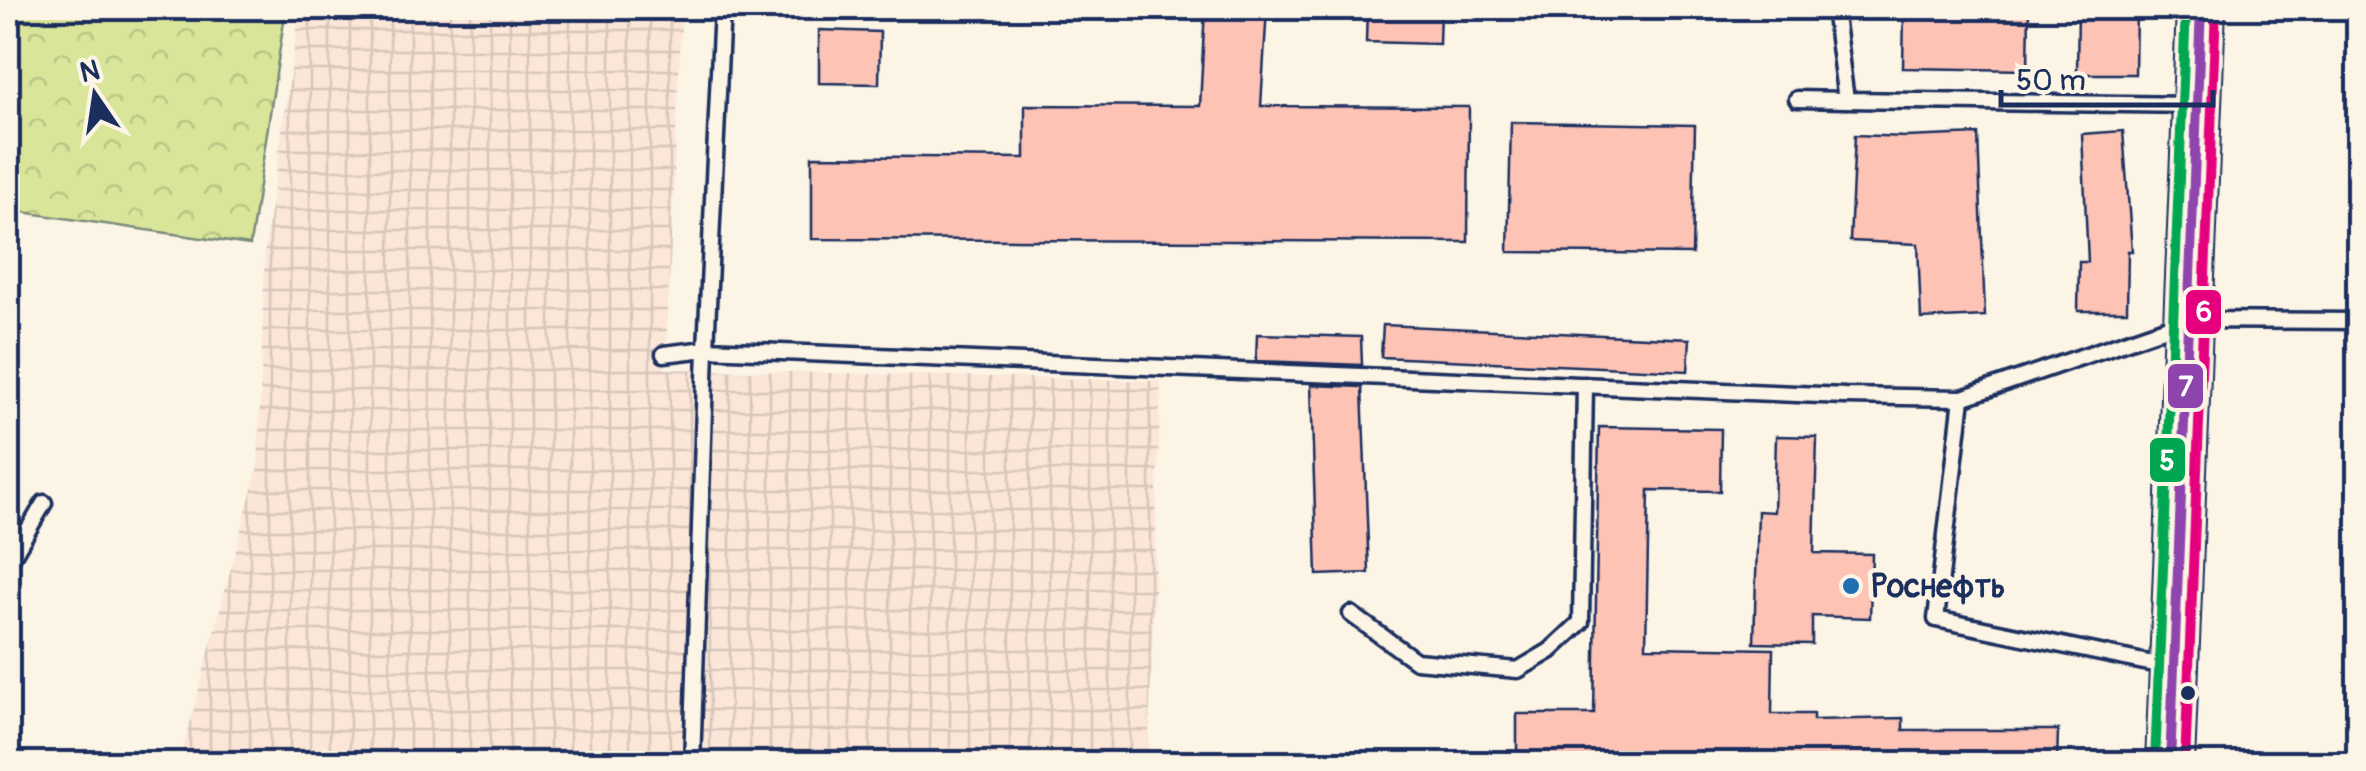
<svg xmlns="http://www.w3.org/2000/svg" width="2366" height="771" font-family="Pangolin,sans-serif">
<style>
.industrial{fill:url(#industrial-grid)}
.forest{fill:url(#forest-crowns);stroke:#7a8a7b;stroke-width:2.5}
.building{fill:#fdc3b5;stroke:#1b2f5e;stroke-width:2.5}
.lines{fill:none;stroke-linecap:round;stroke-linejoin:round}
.service-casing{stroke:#1b2f5e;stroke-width:21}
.primary-casing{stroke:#1b2f5e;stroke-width:52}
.service{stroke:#fcf5e5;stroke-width:14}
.primary{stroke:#fcf5e5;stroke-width:45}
.bus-1-casing{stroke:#fcf5e5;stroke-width:18}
.bus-2-casing{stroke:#fcf5e5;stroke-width:18}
.bus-3-casing{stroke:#fcf5e5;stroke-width:18}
.bus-1{stroke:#8e44ad;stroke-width:10}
.bus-2{stroke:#e5007d;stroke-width:10}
.bus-3{stroke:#00a651;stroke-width:10}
.poi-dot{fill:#1f6fb2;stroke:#fcf5e5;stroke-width:4}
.bus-dot{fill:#1b2f5e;stroke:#fcf5e5;stroke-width:4}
.labels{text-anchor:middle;stroke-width:9;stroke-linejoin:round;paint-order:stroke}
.poi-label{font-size:32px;font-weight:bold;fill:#1b2f5e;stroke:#fcf5e5;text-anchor:start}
.line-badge{stroke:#fcf5e5;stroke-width:4}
.badge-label{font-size:28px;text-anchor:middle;font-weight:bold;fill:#fff}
</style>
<defs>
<pattern id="industrial-grid" width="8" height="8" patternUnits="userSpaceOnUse" patternTransform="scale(2.5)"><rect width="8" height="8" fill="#fce6d7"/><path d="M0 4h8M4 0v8" fill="none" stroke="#d7c6bb"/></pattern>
<pattern id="forest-crowns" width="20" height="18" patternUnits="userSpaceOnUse" patternTransform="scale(2.5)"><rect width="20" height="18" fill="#d9e598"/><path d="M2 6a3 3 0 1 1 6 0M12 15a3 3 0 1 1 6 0" fill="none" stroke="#bac585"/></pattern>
</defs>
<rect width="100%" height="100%" fill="#fcf5e5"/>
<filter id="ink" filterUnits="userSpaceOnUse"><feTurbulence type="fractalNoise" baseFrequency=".01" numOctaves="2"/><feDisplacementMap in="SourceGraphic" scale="20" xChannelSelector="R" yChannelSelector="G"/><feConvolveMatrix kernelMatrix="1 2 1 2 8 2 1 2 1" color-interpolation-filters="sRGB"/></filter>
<g filter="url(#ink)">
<path class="industrial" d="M300,8H682L665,369L1161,381L1148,763L179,764L258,466L265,246Z"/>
<path class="forest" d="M8,8H286L250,245L8,210Z"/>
<g class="building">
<path d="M1205,8H1267L1261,106L1469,107L1468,242L812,239V156L1025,158V105L1200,106Z"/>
<path d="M1367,8H1440L1439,44L1366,42Z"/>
<path d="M1904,8H2029L2028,70L1903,68Z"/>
<path d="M2078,8H2136L2135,74H2077Z"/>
<path d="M819,30L880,32L879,84L819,83Z"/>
<path d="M1511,122L1695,125L1692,254L1508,252Z"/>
<path d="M2123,131L2132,251H2128L2127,311H2078L2079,262H2088L2082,134Z"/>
<path d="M1978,134L1985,316L1921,319L1918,244L1850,241L1855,135L1906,137Z"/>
<path d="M1383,325L1690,339L1688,371L1381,357Z"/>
<path d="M1257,334L1361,337L1362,365L1256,361Z"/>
<path d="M1311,385L1362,387L1369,573L1317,575Z"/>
<path d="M1599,427L1721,429L1720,491L1649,490L1646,647L1773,649L1772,714H1813V720L1903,718V730H2058L2057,764L1517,763V714H1594Z"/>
<path d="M1776,436L1817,437L1814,553L1872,554L1870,618L1812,616V644L1754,643L1758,511L1774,512Z"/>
</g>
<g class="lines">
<defs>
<g id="service">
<path d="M1834,8L1846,100L2192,105"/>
<path d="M1797,99L1846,100"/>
<path d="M664,354L706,349L1845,396L1962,398L2188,320L2358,321"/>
<path d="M1962,398L1936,619L2168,667"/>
<path d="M8,564L44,503"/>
<path d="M1351,614L1416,661L1518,670L1550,651L1581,622L1585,385"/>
<path d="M692,764L706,349L722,8"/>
</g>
<path id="primary" d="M2170,764L2201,8"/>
</defs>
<use href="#service" class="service-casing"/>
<use href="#primary" class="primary-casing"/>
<use href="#service" class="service"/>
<use href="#primary" class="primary"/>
<defs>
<path id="bus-1" d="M2170,764L2201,8"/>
<path id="bus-2" d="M2185,764L2216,9"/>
<path id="bus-3" d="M2155,763L2186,8"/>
</defs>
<use href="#bus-1" class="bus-1-casing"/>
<use href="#bus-2" class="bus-2-casing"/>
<use href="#bus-3" class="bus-3-casing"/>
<use href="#bus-1" class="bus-1"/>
<use href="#bus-2" class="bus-2"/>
<use href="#bus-3" class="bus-3"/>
</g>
</g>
<circle class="poi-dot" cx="1851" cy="586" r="10"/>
<circle class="bus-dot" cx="2188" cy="693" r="9"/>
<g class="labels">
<g class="poi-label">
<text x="1871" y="597">Роснефть</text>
</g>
</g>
<g class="line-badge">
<rect x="2184" y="288" width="39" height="48" rx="10" fill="#e5007d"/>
<rect x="2166" y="362" width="39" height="48" rx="10" fill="#8e44ad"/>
<rect x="2148" y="436" width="39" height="48" rx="10" fill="#00a651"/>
</g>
<g class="badge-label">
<text x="2204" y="321">6</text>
<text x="2186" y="396">7</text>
<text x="2167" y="470">5</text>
</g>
<rect width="2366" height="771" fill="none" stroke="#fcf5e5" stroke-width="40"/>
<rect x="20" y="20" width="2326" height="731" fill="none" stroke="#1b2f5e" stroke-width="4" filter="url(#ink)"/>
<g transform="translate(95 95) rotate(347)" stroke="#fcf5e5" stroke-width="8" paint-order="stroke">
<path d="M0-8L18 38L0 25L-18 38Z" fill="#1b2f5e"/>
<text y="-15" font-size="28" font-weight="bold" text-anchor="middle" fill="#1b2f5e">N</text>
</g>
<path d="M2001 90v15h212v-15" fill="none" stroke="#1b2f5e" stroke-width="5"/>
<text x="2016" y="90" font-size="30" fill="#1b2f5e" stroke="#fcf5e5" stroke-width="8" paint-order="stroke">50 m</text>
</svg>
